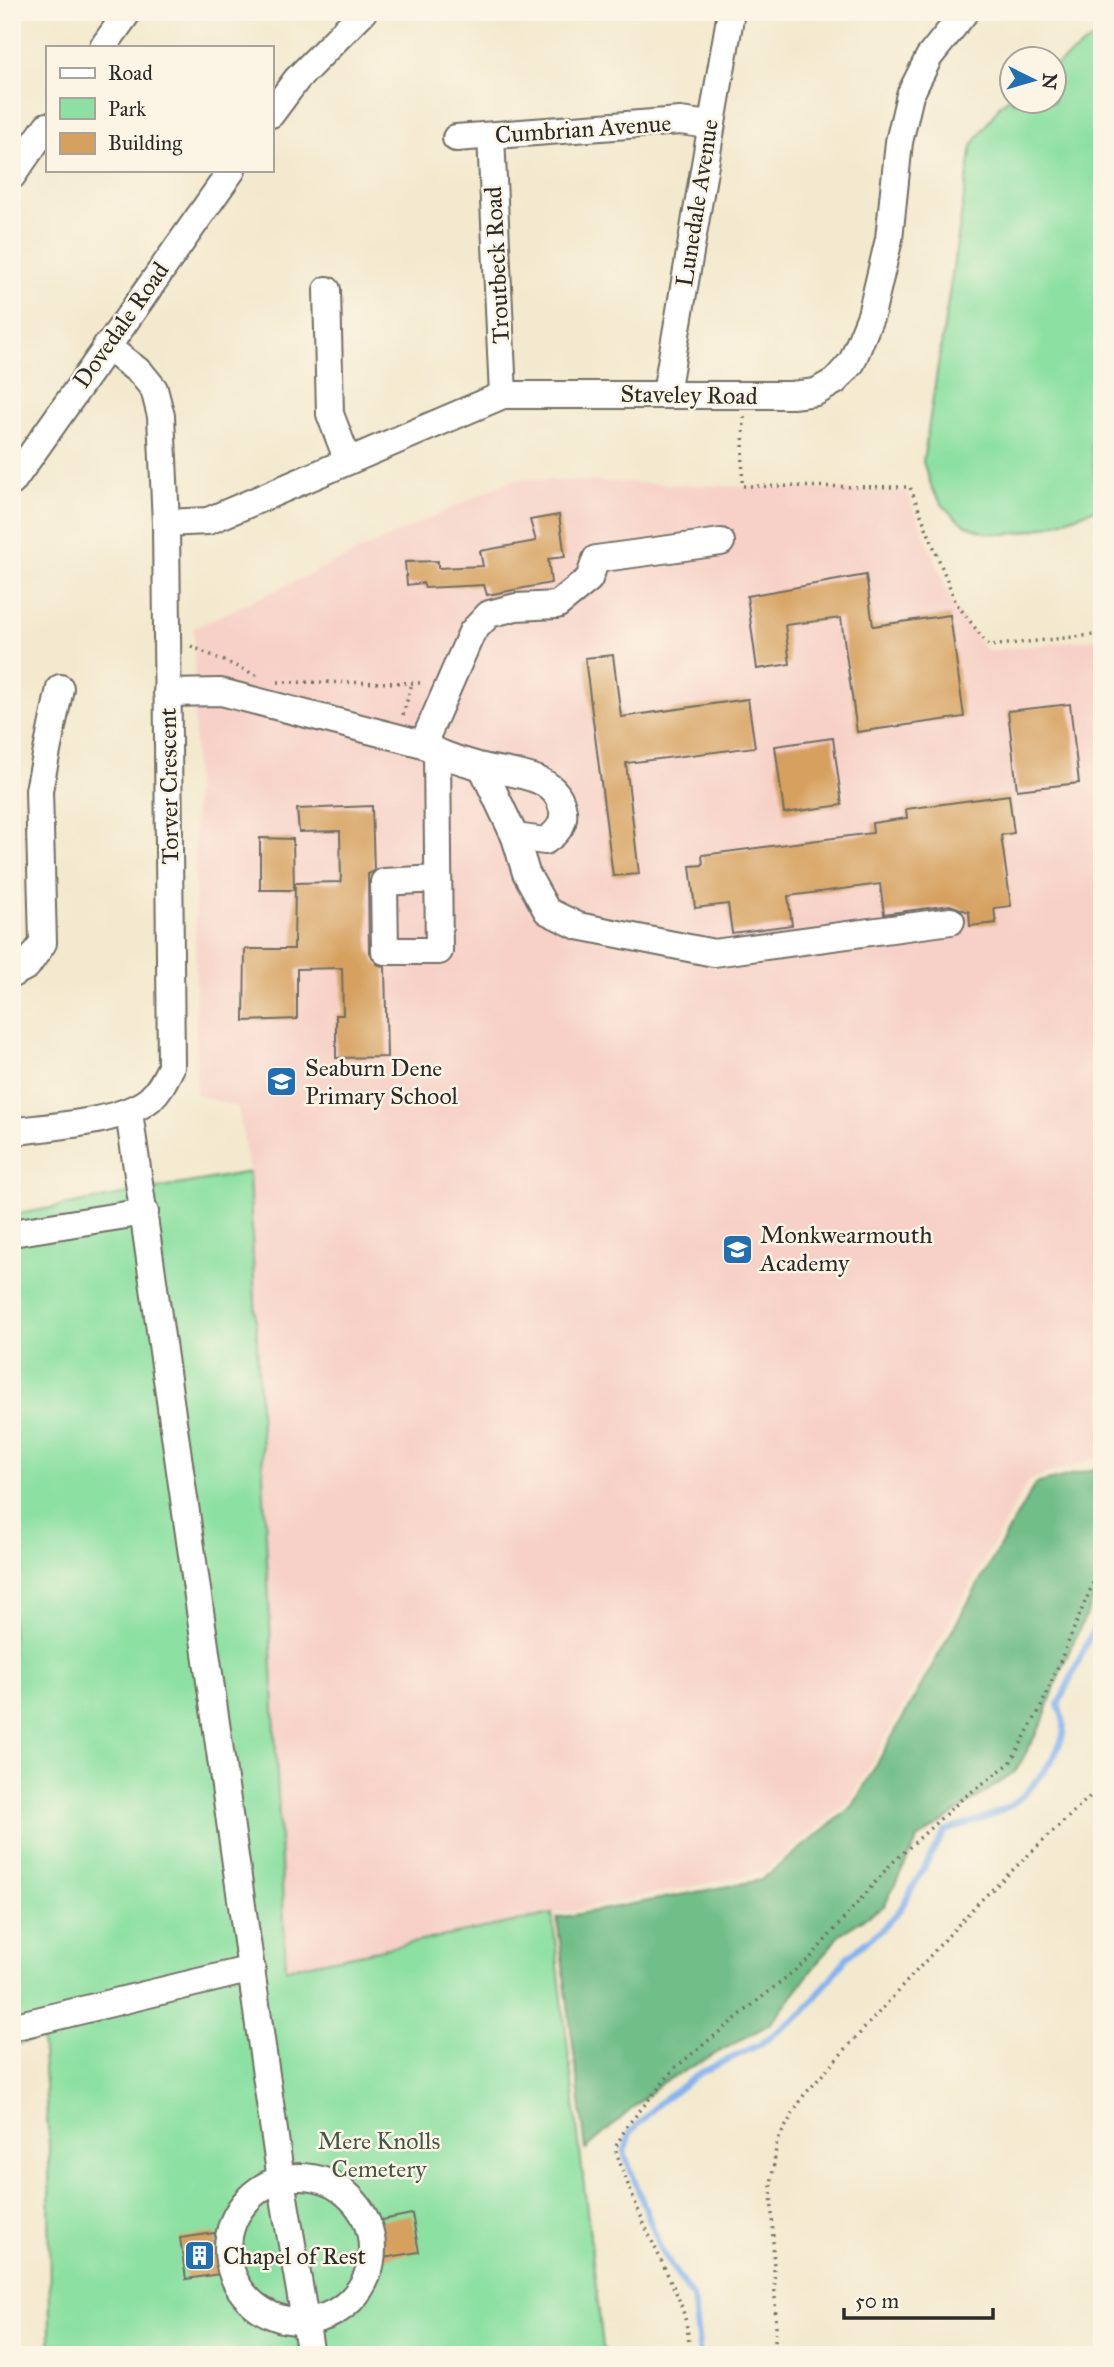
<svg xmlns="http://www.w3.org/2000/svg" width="1114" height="2367" font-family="'IM FELL Great Primer',serif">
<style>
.built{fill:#f7d1c8}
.green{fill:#8ce0a2;stroke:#5c8666;stroke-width:2}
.forest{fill:#71be88;stroke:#4e745a;stroke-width:2}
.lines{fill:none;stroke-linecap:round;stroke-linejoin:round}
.stream{stroke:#84b4ef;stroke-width:6}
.building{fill:#d6a05e}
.minor-casing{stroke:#716e64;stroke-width:30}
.path{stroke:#716e64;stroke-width:3.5;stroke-dasharray:2 5;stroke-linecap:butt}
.minor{stroke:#fff;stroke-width:26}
.labels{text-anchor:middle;stroke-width:5;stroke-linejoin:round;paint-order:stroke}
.street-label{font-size:24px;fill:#2b2b2b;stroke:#fcf5e5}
.poi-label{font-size:24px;fill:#2b2b2b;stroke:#fcf5e5;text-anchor:start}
.park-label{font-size:24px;fill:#435849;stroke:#fcf5e5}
</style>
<rect width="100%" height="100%" fill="#fcf5e5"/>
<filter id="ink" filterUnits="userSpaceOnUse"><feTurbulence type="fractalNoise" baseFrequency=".0143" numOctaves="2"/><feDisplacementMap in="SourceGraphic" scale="14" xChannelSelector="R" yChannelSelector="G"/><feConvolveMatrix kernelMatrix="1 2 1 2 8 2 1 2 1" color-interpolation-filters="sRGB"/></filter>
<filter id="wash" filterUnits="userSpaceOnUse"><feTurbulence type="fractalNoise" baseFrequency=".00686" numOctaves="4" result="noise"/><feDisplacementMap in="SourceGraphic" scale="28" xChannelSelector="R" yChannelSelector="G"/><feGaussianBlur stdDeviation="1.57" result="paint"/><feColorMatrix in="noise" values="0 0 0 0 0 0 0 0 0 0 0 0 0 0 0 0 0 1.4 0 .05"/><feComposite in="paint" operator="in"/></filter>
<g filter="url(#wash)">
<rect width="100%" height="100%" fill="#f3e9ce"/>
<path class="built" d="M514,479L907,492L953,604L986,651L1095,639L1102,661V1456L1029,1480L850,1801L763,1872L286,1969L249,1172L238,1107L196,1095L194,628Z"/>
<g class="green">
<path d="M1102,32V369L1092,445L1098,508C1040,529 979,559 937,497C930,487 927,473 923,462L972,146L1000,105L1012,96V102H1054L1055,66Z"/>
<path d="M249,1172L286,1969L552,1914L604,2355H50L49,2146L42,2039L12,2045V1215Z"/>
</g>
<path class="forest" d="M1102,1467V1580L1062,1667L1042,1723L1016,1771L918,1839L884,1906L840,1934L770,2024L660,2084L586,2149L557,1918L761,1880L853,1806L1035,1484Z"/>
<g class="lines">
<path class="stream" d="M700,2355L693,2298L662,2252L624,2153L630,2133L659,2103L700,2073L759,2045L804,2012L847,1957L881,1930L900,1910L945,1831C968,1823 991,1817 1011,1805C1031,1792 1065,1749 1064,1725C1064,1718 1060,1711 1058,1705L1102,1611"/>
</g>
<g id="blocks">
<g class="building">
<path d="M559,515L565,557L548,559L551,583L487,595L484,585L425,588L423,583L407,585L405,562L438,561V568L483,566L480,551L536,541L530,520Z"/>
<path d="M866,575L873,626L950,615L964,717L857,732L841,618L785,625L790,664L757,669L747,596Z"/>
<path d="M613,655L621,717L748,699L755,747L626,763L639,874L613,876L585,658Z"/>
<path d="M1070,704L1079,783L1017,790L1008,711Z"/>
<path d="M833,738L842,805L784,813L775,746Z"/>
<path d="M1009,795L1014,833L1001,835L1011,906L994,908L996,923L970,926L969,912L950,905L884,914L880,884L788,896L792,925L732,933L728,904L695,908L690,866L703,865L702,855L873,833L872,823L907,818L906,809Z"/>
<path d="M372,806L374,871L368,874L369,951L377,964L385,967L387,1057L336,1058V1015H343L342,968L297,969V1019L244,1021L245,949H294L295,883L341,882L340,831L299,832L297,809Z"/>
<path d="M260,838L293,839L294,890H260Z"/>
<path d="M412,2214L419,2252L383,2258L376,2221Z"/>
<path d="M215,2233L220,2274L186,2279L180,2238Z"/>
</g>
</g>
</g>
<g filter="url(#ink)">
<use href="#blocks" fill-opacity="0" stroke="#716e64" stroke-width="2"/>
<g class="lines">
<defs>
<g id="minor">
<path d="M103,47L128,12"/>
<path d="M271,114L297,79L363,12"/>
<path d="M491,136L503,395"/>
<path d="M456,138L680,121L710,125"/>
<path d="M12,176L47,126"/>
<path d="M327,290L330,414L348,461"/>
<path d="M666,393L731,12"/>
<path d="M12,482L232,170"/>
<path d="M166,523L208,521L503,395H792L816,392L835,381L852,362L871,315L889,239L899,142L910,95L929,57L965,12"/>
<path d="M167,693L221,692L423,744C440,755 459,760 478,766C507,774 558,772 563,811C565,825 556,834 545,841L515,837"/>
<path d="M423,744L472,632L489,614L516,607L557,605L589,579L596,559L721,542"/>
<path d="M482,767L515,837L526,873L547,911L578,926L714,953L951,921"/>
<path d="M437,879L384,882L385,951H439L437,753"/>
<path d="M12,974L27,966L43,943L39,790L60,688"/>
<path d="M129,1112L281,2180L311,2355"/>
<path d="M12,1132C50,1126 121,1123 150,1099C160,1090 165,1079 171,1067L166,523L161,416L154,389L141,373L106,346"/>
<path d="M12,1233L145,1212"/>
<path d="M12,2027L252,1969"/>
<circle cx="300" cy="2249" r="72"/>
</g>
</defs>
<use href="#minor" class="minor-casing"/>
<g class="path">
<path d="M744,417L742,486L910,487L956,603L989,646L1102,634"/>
<path d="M191,646L260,677"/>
<path d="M278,682L424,683"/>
<path d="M403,715L412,683"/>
<path d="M690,2355C687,2308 678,2298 660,2258C643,2223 627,2185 615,2148L627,2126L676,2067L810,1958L890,1865L962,1799L1010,1763L1040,1709L1102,1562"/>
<path d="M774,2355L776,2327L771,2185L777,2141L804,2095L977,1904L1102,1785"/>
</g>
<use href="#minor" class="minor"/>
</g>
</g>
<defs>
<symbol id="school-square" viewBox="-11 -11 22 22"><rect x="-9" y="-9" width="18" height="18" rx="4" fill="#1f6fb2" stroke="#fcf5e5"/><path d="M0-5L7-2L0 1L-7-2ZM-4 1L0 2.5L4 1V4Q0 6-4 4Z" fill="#fff"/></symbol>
<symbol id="building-square" viewBox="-11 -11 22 22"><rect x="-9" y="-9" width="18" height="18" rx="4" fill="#1f6fb2" stroke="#fcf5e5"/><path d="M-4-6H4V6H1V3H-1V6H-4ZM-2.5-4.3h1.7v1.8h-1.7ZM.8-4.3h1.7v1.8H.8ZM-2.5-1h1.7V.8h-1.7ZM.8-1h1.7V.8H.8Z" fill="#fff"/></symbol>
</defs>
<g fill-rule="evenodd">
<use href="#school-square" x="264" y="1064" width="35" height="35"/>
<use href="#school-square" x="720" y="1232" width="35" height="35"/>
<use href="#building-square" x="182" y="2238" width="35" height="35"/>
</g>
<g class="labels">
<g class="street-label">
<text transform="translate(583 129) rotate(-4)" y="8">Cumbrian Avenue</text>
<text transform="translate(697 203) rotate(-81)" y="8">Lunedale Avenue</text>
<text transform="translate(497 265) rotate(-93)" y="8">Troutbeck Road</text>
<text transform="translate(121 325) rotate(-55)" y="8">Dovedale Road</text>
<text transform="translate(689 395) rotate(1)" y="8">Staveley Road</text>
<text transform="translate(169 786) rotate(-91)" y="8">Torver Crescent</text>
</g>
<g class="poi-label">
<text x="305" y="1076">Seaburn Dene<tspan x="305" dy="28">Primary School</tspan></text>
<text x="760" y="1243">Monkwearmouth<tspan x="760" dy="28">Academy</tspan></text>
<text x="223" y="2264">Chapel of Rest</text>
</g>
<g class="park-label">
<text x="379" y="2149">Mere Knolls<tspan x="379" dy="28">Cemetery</tspan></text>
</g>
</g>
<rect width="1114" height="2367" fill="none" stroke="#fcf5e5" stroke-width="42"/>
<rect x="46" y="46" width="228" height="126" fill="#fcf5e5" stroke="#a8a49b" stroke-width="2"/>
<rect x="60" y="68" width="35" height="10" fill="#ffffff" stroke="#a8a49b" stroke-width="2"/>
<text x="108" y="80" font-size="21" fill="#2b2b2b">Road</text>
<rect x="60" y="98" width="35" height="21" fill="#8ce0a2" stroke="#a8a49b" stroke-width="2"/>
<text x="108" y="116" font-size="21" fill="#2b2b2b">Park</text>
<rect x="60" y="133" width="35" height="21" fill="#d6a05e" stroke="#a8a49b" stroke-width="2"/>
<text x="108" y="150" font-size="21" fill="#2b2b2b">Building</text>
<g transform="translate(1033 80) rotate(95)"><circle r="33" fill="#fcf5e5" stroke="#a8a49b" stroke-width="2"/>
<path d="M0-5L12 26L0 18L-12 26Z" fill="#1f6fb2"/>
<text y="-10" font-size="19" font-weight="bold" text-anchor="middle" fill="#2b2b2b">N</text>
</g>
<path d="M844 2308v10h149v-10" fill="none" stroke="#2b2b2b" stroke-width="3.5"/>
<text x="855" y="2308" font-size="21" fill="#2b2b2b" stroke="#fcf5e5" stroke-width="5" paint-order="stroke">50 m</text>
</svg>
